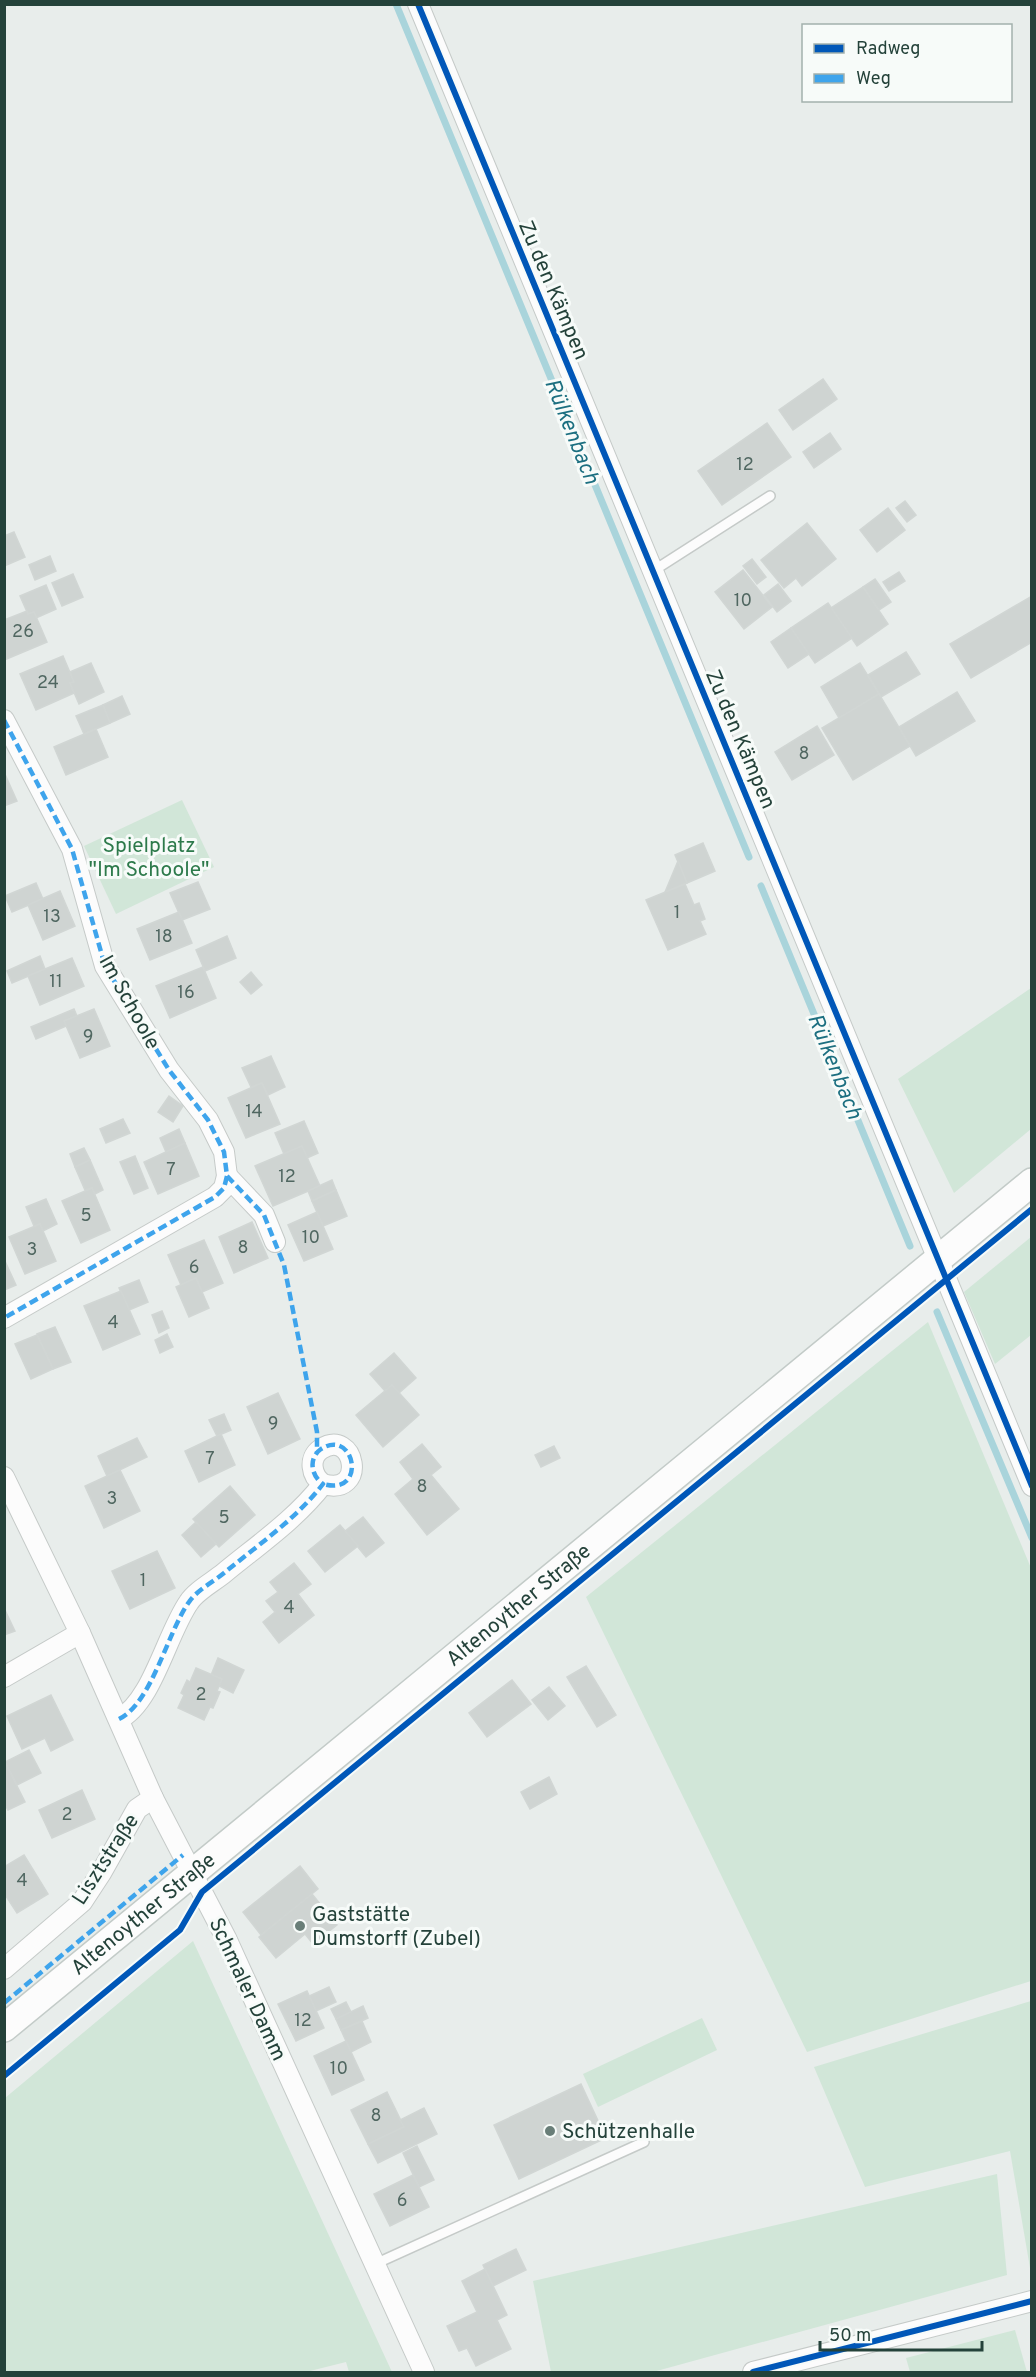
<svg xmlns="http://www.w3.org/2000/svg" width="1036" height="2377" font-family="Overpass,sans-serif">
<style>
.green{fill:#d1e6d8}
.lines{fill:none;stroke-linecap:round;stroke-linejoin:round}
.stream{stroke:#a9d4db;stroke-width:7}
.building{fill:#cfd4d2;stroke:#d1d6d4;stroke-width:1.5}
.lane-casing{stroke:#c5cac8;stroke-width:12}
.street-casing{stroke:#c5cac8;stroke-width:22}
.secondary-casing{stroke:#c3cbc8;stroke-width:30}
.lane{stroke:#fcfcfc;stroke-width:9}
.street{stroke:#fcfcfc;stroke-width:20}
.secondary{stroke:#fcfcfc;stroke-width:27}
.quiet{stroke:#3ea4ec;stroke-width:4.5;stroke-dasharray:9 4.5;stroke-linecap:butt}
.cycleway-casing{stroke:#f7fbf9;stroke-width:10}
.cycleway{stroke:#0057b8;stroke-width:6}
.poi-dot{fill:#697e78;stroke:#f7fbf9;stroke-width:2}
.labels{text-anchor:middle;stroke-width:6;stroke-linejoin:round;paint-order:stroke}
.number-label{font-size:18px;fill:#506761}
.street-label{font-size:21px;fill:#24423a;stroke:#f7fbf9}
.park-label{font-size:21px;fill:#2d7a4b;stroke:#f7fbf9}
.poi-label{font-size:21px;fill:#24423a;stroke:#f7fbf9;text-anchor:start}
.water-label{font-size:22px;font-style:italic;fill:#1c6f80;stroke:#f7fbf9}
</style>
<rect width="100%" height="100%" fill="#e8edeb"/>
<g class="green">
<path d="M182,800L214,867L116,914L84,846Z"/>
<path d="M1031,988V1129L954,1193L898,1079Z"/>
<path d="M1031,1237V1335L995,1364L964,1292Z"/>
<path d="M928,1322L1031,1568V1981L807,2052L586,1597Z"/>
<path d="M193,1941L392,2372H349L346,2362L306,2372H5V2098Z"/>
<path d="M1031,2001L1032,2267L1030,2268L1010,2151L865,2187L814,2067Z"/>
<path d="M702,2018L717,2050L598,2107L583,2074Z"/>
<path d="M997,2174L1007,2275L653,2372H551L533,2281Z"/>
<path d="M1015,2330L1027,2372H910L906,2358Z"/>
</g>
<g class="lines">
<g class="stream">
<path d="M396,4L749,857"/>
<path d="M761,886L910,1246"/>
<path d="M937,1312L1032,1538"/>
</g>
</g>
<g class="building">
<path d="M823,379L837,399L793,430L779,410Z"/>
<path d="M767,423L791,457L722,505L698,471Z"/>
<path d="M830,433L841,449L814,468L803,452Z"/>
<path d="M905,501L916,515L907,522L896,508Z"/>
<path d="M888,508L905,530L877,552L860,530Z"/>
<path d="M807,523L836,559L802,586L796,578L784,588L761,560Z"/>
<path d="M14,532L25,557L4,566V536Z"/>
<path d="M50,556L56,571L35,580L29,565Z"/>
<path d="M752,559L766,577L757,584L743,566Z"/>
<path d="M743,570L772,607L744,629L715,592Z"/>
<path d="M899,572L905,581L889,591L883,582Z"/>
<path d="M73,574L83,597L62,606L52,583Z"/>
<path d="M875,579L891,602L879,610L863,587Z"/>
<path d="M778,584L791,601L777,612L764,595Z"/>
<path d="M46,585L56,609L36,618L34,612L28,614L20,596Z"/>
<path d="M863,587L888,624L857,646L831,608Z"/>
<path d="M1032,596V642L971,678L950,644Z"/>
<path d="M828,603L852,638L815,663L791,628Z"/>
<path d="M27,611L28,614L34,612L47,642L4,660V620Z"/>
<path d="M791,628L809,654L788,668L771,642Z"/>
<path d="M906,652L920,674L881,697L868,675Z"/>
<path d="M63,656L74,682L70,683L74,693L36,710L20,674Z"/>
<path d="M91,663L104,692L79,704L70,683L74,682L70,672Z"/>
<path d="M860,663L879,694L839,718L821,687Z"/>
<path d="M957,692L975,721L916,756L899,727Z"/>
<path d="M879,694L910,746L853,780L822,728Z"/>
<path d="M122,696L130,714L110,723L103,705Z"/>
<path d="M103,705L110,723L84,734L76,716Z"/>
<path d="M817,726L834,755L792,780L775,752Z"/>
<path d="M96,729L108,757L66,775L54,747Z"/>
<path d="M4,772L17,801L4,806Z"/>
<path d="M703,843L715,871L687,883L675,855Z"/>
<path d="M678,861L687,883L665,892Z"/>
<path d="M198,882L210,909L182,920L170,893Z"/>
<path d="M36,883L43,899L12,912L5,896Z"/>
<path d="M685,884L694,905L699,903L705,919L700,921L706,934L668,950L646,900Z"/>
<path d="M60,891L75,926L43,940L28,905Z"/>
<path d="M179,912L192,943L150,960L137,929Z"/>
<path d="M227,936L236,958L205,971L196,950Z"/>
<path d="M40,956L45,969L12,983L7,971Z"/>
<path d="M72,958L84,986L40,1005L28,976Z"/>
<path d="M203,967L216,998L170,1018L156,986Z"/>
<path d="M251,972L262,985L251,994L240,982Z"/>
<path d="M74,1009L77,1016L64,1021L66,1026L36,1039L31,1027Z"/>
<path d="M94,1009L110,1046L80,1058L64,1021Z"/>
<path d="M271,1056L285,1087L268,1095L262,1083L251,1087L242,1068Z"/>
<path d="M262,1083L280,1124L246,1138L228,1098Z"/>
<path d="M169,1096L183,1106L173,1122L158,1112Z"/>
<path d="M123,1119L130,1133L106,1143L100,1129Z"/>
<path d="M304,1121L318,1153L307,1158L302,1146L284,1154L275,1133Z"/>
<path d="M179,1129L185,1143L166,1152L160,1138Z"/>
<path d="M185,1143L199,1176L158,1194L144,1162Z"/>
<path d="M302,1146L320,1186L273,1206L255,1166Z"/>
<path d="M84,1148L90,1160L75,1167L70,1154Z"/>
<path d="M135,1156L148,1188L134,1194L120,1162Z"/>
<path d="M90,1160L103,1190L95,1194L92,1188L85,1190L75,1167Z"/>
<path d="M332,1180L336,1190L312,1201L308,1191Z"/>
<path d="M92,1188L110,1230L81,1243L62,1201Z"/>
<path d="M336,1190L347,1216L323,1226L312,1201Z"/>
<path d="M46,1199L57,1224L43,1231L40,1224L34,1226L26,1207Z"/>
<path d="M317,1212L333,1249L304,1261L288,1225Z"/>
<path d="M252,1222L268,1258L234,1273L219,1237Z"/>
<path d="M40,1224L56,1261L25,1274L9,1237Z"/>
<path d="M204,1240L223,1283L202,1292L196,1278L181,1285L168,1255Z"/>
<path d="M4,1259L16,1285L4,1290Z"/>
<path d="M196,1278L209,1308L189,1317L176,1287Z"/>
<path d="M139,1280L148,1302L129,1310L119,1288Z"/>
<path d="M121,1291L140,1334L103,1350L84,1306Z"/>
<path d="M162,1311L169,1328L159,1333L152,1315Z"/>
<path d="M55,1327L71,1362L53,1369L37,1334Z"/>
<path d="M167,1334L173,1347L160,1353L155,1340Z"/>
<path d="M37,1335L53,1369L31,1379L15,1344Z"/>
<path d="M394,1353L416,1378L399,1393L392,1385L385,1391L370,1374Z"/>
<path d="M392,1385L419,1415L383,1447L356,1415Z"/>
<path d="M278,1393L300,1439L268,1454L247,1407Z"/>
<path d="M224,1414L231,1430L217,1436L209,1420Z"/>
<path d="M221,1434L235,1465L199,1482L185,1451Z"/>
<path d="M137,1438L147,1457L107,1476L98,1456Z"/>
<path d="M422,1444L441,1467L431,1475L459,1509L427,1535L395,1494L413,1479L400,1462Z"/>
<path d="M554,1446L560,1458L541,1467L535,1455Z"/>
<path d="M120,1470L140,1511L104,1528L85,1486Z"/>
<path d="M230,1486L255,1515L219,1547L193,1519Z"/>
<path d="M363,1517L384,1543L366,1557L345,1531Z"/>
<path d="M196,1522L216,1544L201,1557L182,1535Z"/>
<path d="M340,1525L358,1546L325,1572L308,1551Z"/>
<path d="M157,1551L175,1588L130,1609L112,1571Z"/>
<path d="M294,1563L311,1584L298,1594L314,1615L279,1643L263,1622L275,1612L266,1601L278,1592L270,1582Z"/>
<path d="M4,1608L15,1631L4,1635Z"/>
<path d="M218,1658L244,1670L233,1693L219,1686L222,1679L211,1675Z"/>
<path d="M586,1666L616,1715L597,1727L567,1677Z"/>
<path d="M196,1668L222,1679L217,1691L220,1692L213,1708L210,1707L204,1720L178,1708L184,1695L181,1693L187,1680L190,1682Z"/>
<path d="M512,1680L531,1704L487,1737L469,1713Z"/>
<path d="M549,1687L565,1706L548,1720L532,1700Z"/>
<path d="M51,1695L73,1740L51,1751L45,1738L22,1749L7,1716Z"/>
<path d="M29,1750L41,1773L17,1785L5,1762Z"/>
<path d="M5,1762L25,1802L8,1810L4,1803Z"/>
<path d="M549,1777L557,1794L530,1809L521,1792Z"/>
<path d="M82,1790L95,1819L52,1838L39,1810Z"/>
<path d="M24,1855L48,1894L17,1913L4,1893V1867Z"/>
<path d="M300,1866L318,1889L261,1935L243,1912Z"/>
<path d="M312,1894L337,1925L313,1944L305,1934L276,1958L259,1937Z"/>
<path d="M329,1987L336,2002L316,2011L309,1996Z"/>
<path d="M307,1991L324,2028L296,2041L278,2004Z"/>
<path d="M346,2002L351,2012L336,2019L331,2009Z"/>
<path d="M363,2006L368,2018L341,2030L336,2019Z"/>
<path d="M362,2021L371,2042L351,2052L341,2030Z"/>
<path d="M346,2041L364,2080L332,2095L314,2056Z"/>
<path d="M581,2084L606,2138L519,2179L494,2125Z"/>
<path d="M387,2092L404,2127L368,2144L351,2110Z"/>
<path d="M424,2108L437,2134L378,2163L368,2144L404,2127L400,2120Z"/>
<path d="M417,2146L434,2180L419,2187L403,2153Z"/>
<path d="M413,2175L429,2207L390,2226L374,2194Z"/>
<path d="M516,2249L526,2270L493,2286L483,2265Z"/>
<path d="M485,2269L507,2315L497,2320L511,2349L476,2366L467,2348L459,2351L447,2326L477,2312L462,2281Z"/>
</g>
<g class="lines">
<defs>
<g id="lane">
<path d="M653,571L770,496"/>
<path d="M375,2264L644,2142"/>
</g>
<g id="street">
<path d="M418,4L1032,1486"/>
<path d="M4,720L72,849L105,966L169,1070L208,1120L224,1152L227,1176L224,1188L215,1197L4,1318"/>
<path d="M227,1176L264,1215L275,1242"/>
<path d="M4,1477L80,1633L153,1798L226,1938L424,2372"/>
<path d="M4,1677L80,1633"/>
<path d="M119,1719C152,1703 167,1633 189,1602C196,1591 213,1582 224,1573C258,1545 296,1519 323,1484C311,1476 308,1458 321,1449C355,1427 368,1497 323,1484"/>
<path d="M4,1969L82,1902L101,1873L137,1809L153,1798"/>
<path d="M753,2372L1032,2301"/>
</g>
<g id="secondary">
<path id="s1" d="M4,2028L1032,1182"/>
</g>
</defs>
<use href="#lane" class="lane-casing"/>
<use href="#street" class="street-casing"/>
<use href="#secondary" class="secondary-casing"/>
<use href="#lane" class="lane"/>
<use href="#street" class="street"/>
<use href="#secondary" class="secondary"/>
<g class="quiet">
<path d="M4,720L72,849L105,966L169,1070L208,1120L224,1152L227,1176L224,1188L215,1197L4,1318"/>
<path d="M227,1176L264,1215L284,1265L317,1432V1452"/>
<path d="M119,1719C152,1703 167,1633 189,1602C196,1591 213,1582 224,1573C258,1545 296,1519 323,1484C311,1476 308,1458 321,1449C355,1427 368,1497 323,1484"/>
<path d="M4,2003L183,1855"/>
</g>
<defs>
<g id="cycleway">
<path d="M418,4L1032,1486"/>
<path d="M4,2076L180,1930L202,1892L1032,1209"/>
<path d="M753,2372L1032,2301"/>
</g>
</defs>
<use href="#cycleway" class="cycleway-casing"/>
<use href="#cycleway" class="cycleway"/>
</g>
<g class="poi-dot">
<circle cx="300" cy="1926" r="6"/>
<circle cx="550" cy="2131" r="6"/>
</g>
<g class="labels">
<g class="number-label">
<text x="745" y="470">12</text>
<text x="743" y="606">10</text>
<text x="23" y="637">26</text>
<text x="48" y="688">24</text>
<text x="804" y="759">8</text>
<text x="677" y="918">1</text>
<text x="52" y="922">13</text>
<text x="164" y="942">18</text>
<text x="56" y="987">11</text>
<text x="186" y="998">16</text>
<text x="88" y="1042">9</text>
<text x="254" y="1117">14</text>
<text x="171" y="1175">7</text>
<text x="287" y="1182">12</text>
<text x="86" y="1221">5</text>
<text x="311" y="1243">10</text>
<text x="243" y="1253">8</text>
<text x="32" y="1255">3</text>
<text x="194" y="1273">6</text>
<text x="113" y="1328">4</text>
<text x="273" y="1429">9</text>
<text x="210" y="1464">7</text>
<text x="422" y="1492">8</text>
<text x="112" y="1504">3</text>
<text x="224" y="1523">5</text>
<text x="143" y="1586">1</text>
<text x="289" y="1613">4</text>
<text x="201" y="1700">2</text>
<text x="67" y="1820">2</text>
<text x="22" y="1886">4</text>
<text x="303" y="2026">12</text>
<text x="339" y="2074">10</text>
<text x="376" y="2121">8</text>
<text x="402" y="2206">6</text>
</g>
<g class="street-label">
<text transform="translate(554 290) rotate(67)" y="7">Zu den Kämpen</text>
<text transform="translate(741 739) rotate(67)" y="7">Zu den Kämpen</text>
<text transform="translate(130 1002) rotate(61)" y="7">Im Schoole</text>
<text dy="7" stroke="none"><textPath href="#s1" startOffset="666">Altenoyther Straße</textPath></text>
<text transform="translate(105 1859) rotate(-57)" y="7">Lisztstraße</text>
<text dy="7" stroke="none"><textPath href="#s1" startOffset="180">Altenoyther Straße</textPath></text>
<text transform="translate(248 1989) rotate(65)" y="7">Schmaler Damm</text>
</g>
<g class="park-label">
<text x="149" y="852">Spielplatz<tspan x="149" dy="24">"Im Schoole"</tspan></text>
</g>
<g class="poi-label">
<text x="312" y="1921">Gaststätte<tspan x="312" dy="24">Dumstorff (Zubel)</tspan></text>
<text x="562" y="2138">Schützenhalle</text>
</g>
<g class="water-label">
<text transform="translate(573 431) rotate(68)" y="8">Rülkenbach</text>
<text transform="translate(836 1066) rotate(68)" y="8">Rülkenbach</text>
</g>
</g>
<rect width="1036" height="2377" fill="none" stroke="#24423a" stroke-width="12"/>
<rect x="802" y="24" width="210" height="78" fill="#f7fbf9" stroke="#a3b1ad" stroke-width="1.5"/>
<rect x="814" y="44" width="30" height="9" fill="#0057b8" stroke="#a3b1ad" stroke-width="1.5"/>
<text x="856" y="54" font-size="18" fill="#24423a">Radweg</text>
<rect x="814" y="74" width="30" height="9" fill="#3ea4ec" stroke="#a3b1ad" stroke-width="1.5"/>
<text x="856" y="84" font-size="18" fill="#24423a">Weg</text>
<path d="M820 2341v9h162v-9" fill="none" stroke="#24423a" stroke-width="3"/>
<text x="829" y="2341" font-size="18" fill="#24423a" stroke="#f7fbf9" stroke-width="4.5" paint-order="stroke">50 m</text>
</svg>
